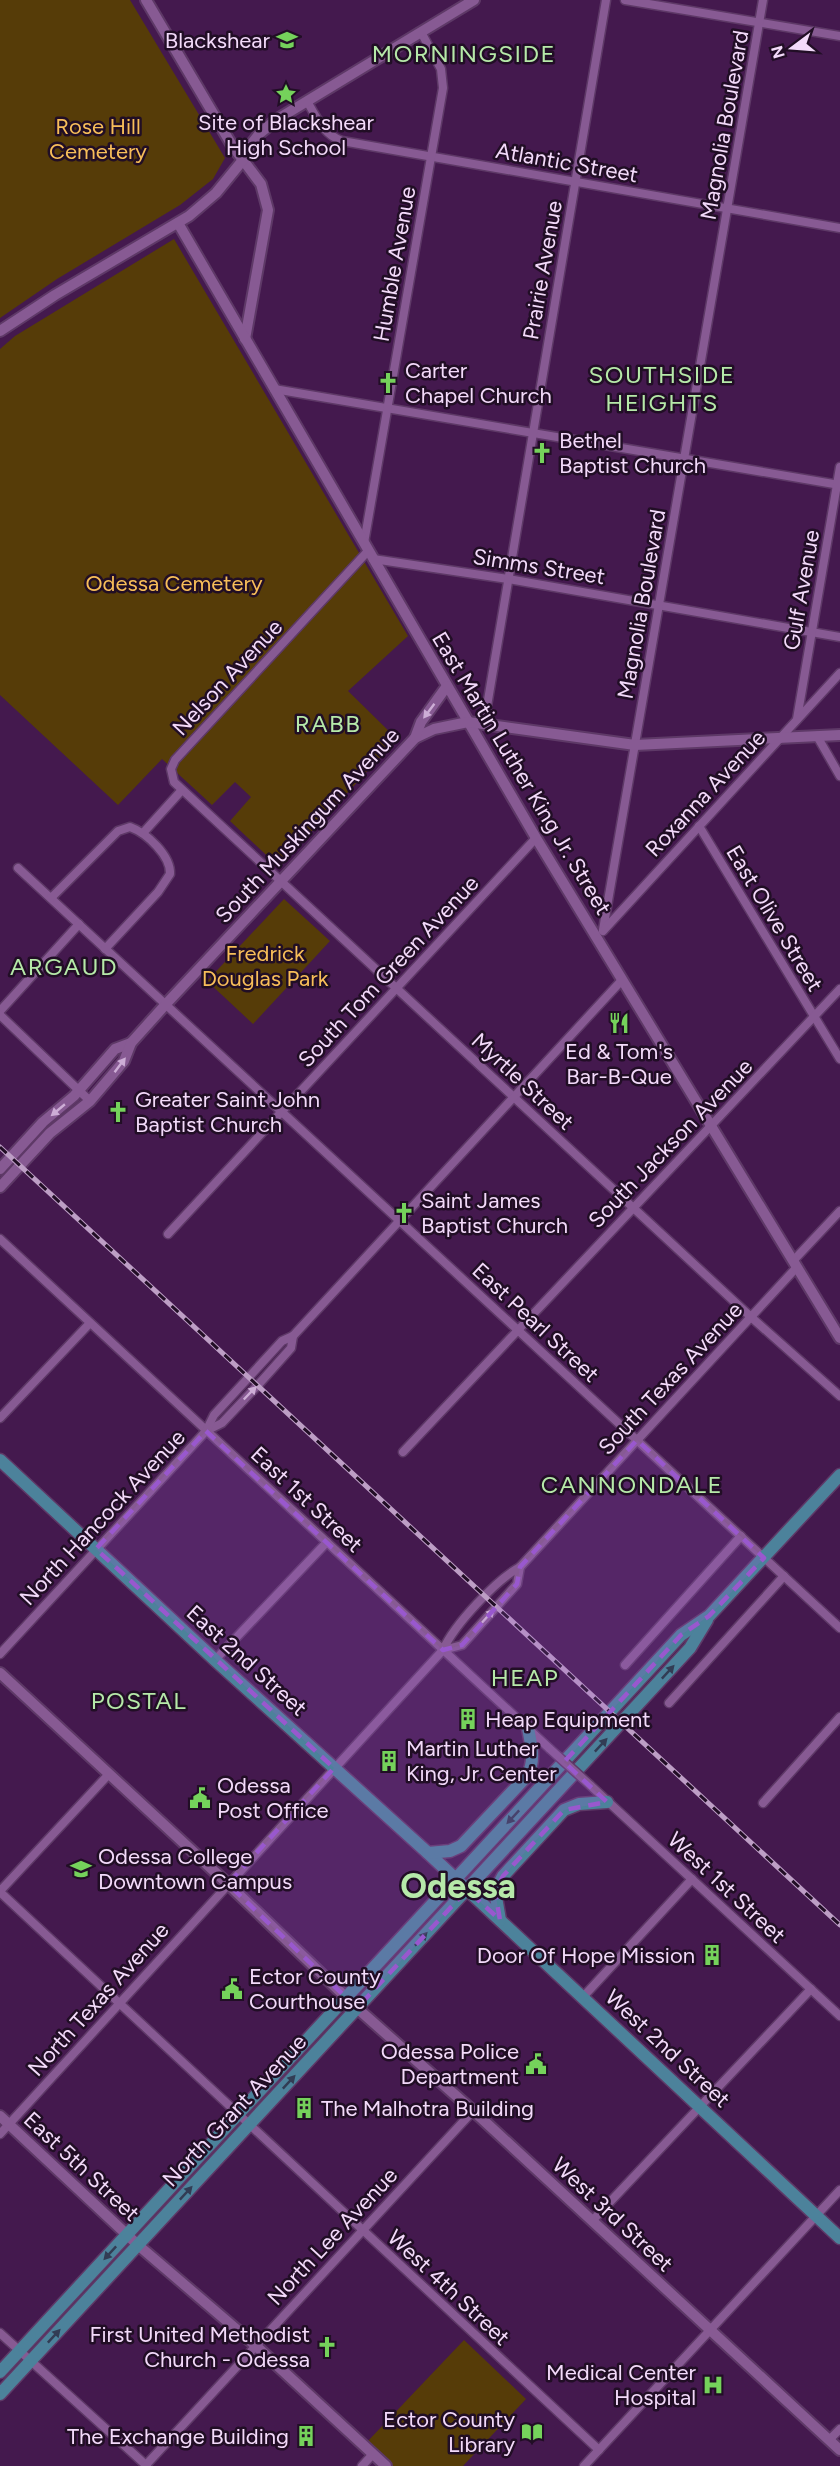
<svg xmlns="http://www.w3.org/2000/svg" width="840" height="2466" font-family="Figtree,sans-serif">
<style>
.green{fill:#563c08}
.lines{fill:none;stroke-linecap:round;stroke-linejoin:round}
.minor-casing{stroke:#5e3967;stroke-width:11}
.tertiary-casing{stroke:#5e3967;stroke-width:14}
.secondary-casing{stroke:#5e3967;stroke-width:14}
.primary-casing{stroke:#5e3967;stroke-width:15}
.minor{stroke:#875a93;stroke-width:8}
.tertiary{stroke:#875a93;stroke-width:10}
.secondary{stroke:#875a93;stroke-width:10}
.primary{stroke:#4c829b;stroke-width:12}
.rail-casing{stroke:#bd9ec5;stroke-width:5}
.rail{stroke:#210e25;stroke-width:3;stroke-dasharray:9;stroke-linecap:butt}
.minor-bridge-casing{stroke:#5e3967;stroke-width:11;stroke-linecap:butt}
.minor-bridge{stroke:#875a93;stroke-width:8}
.oneway{fill:#cdadd6}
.oneway2{fill:#323c54}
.marked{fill:#9958ce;fill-opacity:0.2;stroke:#9958ce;stroke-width:4.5;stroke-dasharray:12 8;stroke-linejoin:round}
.labels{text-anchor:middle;stroke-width:5;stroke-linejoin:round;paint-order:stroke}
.poi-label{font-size:22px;fill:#f3dafa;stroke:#210e25;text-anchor:start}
.street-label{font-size:22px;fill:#f3dafa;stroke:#210e25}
.park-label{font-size:22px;fill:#f8be59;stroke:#210e25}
.neighbourhood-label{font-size:24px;letter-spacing:1.5px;fill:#b6e9a9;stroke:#210e25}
.town-label{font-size:34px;font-weight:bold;fill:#b6e9a9;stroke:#210e25}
</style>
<rect width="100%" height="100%" fill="#44194e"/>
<g class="green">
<path d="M0,0H130L225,158L213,179L180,205L57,279L0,318Z"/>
<path d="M174,239L408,636L348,691L397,739L279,867L230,821L251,797L235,782L212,805L162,759L118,805L0,695V349L15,336Z"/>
<path d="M284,899L330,941L253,1024L207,981Z"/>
<path d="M464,2340L526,2399L463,2466H393L367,2442Z"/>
</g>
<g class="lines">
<defs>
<g id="minor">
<path d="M625,0L840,36"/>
<path d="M307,101C316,117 324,135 342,141L840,228"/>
<path d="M274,389L840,485"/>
<path d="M364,543L443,88L441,69L421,32"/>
<path d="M368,551L175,760L171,769L174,782L751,1317L840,1396"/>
<path d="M373,559L508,579L840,637"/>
<path d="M797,719L840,467"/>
<path d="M484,724L606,0"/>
<path d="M817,736L840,776"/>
<path d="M699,826L840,1059"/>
<path d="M143,833L181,791"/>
<path d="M18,868L840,1628"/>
<path d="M51,898L118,831L130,827C147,833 171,856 170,874L158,892L105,949"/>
<path d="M603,930L763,0"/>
<path d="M603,931L840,673"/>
<path d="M0,1011L79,924"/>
<path d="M0,1015L90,1101"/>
<path d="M168,1234L536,838"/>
<path d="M0,1239L550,1749"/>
<path d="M793,1261L840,1211"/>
<path d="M0,1418L90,1323"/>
<path d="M206,1431L222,1423L258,1385L291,1348L293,1336"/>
<path d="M403,1452L840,989"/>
<path d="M443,1650L462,1645L517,1584L520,1567"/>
<path d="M0,1654L206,1431L214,1415L282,1341L293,1336L622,980"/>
<path d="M215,1660L327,1542"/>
<path d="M625,1665L741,1536"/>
<path d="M669,1703L784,1576"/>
<path d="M590,1785L840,2016"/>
<path d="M763,1803L840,1717"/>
<path d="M0,1891L109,1774"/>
<path d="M0,1892L599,2450"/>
<path d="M583,1997L692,1879"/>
<path d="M0,2134L443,1650C454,1625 496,1580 520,1567L797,1267"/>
<path d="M592,2221L811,1989"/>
<path d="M0,2333L147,2466"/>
<path d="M829,2440L840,2429"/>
<path d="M145,2466L473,2111"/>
<path d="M362,2466L373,2454"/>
<path d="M584,2466L840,2190"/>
</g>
<g id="tertiary">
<path d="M243,160L261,184L268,210L245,339"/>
<path d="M178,223L536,838L840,1338"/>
<path d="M0,1169L43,1122L74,1096L115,1049L131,1043"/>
<path d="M0,1187L50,1133L90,1101L124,1061L131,1043L166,1004L415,738L434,729L468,722L635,745L840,735"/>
<path d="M0,1673L228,1884L357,2008L480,2117L840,2450"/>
<path d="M0,2116L138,2245L256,2346L386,2466"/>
</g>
<g id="secondary">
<path d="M146,0L233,147L243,160"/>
<path d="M0,331L55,295L189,216L216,193L243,160L249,147L260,133L276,120L474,0"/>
<path d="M415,738L421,722L447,686"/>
</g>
<g id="primary">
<path d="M0,1460L215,1660L428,1853L840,2238"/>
<path d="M428,1853L450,1851L461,1846L527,1776C536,1760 531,1745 528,1728"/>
<path d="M500,1920L495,1891L503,1876L564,1810L579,1804L607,1802"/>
<path d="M0,2372L681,1635L709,1616L840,1475"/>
<path d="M0,2394L690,1648L707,1620"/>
</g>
</defs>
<use href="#minor" class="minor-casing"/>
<use href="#tertiary" class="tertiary-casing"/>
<use href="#secondary" class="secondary-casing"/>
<use href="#primary" class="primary-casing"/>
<use href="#minor" class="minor"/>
<use href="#tertiary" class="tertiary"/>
<use href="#secondary" class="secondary"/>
<use href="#primary" class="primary"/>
<defs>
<path id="rail" d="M0,1147L840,1925"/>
</defs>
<use href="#rail" class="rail-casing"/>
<use href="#rail" class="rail"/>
<defs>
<path id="minor-bridge" d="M550,1749L590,1785"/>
</defs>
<use href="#minor-bridge" class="minor-bridge-casing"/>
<use href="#minor-bridge" class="minor-bridge"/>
</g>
<defs><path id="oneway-solid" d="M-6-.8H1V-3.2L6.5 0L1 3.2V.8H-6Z" transform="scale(1.5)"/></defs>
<g class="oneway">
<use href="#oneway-solid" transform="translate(429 711) rotate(127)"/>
<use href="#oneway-solid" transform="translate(120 1065) rotate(-53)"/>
<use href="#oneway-solid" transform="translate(58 1110) rotate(140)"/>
<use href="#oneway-solid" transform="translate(250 1393) rotate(-46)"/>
<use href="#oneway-solid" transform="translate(488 1616) rotate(-48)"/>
</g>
<g class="oneway2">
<use href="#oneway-solid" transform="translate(668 1672) rotate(-47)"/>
<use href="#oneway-solid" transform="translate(601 1745) rotate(-47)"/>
<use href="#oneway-solid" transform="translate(513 1817) rotate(133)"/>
<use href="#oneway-solid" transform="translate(421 1939) rotate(-47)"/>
<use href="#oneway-solid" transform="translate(289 2082) rotate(-47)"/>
<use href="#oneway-solid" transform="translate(186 2193) rotate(-47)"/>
<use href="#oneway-solid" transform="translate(110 2253) rotate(133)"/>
<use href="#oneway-solid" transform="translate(54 2336) rotate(-47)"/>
</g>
<path class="marked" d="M206,1431L443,1650L462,1645L517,1584L520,1567L637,1440L764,1558L709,1616L681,1635L564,1762L607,1802L564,1810L503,1876L495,1891L500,1920L467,1890L357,2008L228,1884L334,1768L96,1549Z"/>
<defs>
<symbol id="school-bare" viewBox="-9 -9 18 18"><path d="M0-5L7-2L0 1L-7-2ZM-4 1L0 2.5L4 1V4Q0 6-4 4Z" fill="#75d25b" stroke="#210e25" stroke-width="2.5" paint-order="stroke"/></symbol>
<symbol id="sight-bare" viewBox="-9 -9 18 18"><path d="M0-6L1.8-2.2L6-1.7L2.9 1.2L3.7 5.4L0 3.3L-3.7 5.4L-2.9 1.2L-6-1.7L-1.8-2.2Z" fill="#75d25b" stroke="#210e25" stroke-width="2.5" paint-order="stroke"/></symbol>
<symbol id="church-bare" viewBox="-9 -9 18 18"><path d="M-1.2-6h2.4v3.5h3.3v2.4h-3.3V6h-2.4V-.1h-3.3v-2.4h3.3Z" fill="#75d25b" stroke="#210e25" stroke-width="2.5" paint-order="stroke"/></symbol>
<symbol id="restaurant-bare" viewBox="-9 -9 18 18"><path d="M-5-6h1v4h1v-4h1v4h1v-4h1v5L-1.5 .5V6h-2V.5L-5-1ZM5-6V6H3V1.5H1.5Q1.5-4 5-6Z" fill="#75d25b" stroke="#210e25" stroke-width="2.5" paint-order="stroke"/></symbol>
<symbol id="building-bare" viewBox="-9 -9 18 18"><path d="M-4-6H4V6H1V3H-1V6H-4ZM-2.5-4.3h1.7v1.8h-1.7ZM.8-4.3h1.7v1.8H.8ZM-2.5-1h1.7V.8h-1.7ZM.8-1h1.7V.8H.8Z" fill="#75d25b" stroke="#210e25" stroke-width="2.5" paint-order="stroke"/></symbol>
<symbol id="civic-bare" viewBox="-9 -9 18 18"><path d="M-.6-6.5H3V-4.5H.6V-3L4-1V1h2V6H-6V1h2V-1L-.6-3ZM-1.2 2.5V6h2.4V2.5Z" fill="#75d25b" stroke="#210e25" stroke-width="2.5" paint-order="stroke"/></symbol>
<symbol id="university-bare" viewBox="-9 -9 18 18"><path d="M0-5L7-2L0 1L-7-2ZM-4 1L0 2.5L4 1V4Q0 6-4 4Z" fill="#75d25b" stroke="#210e25" stroke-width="2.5" paint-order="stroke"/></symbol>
<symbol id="hospital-bare" viewBox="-9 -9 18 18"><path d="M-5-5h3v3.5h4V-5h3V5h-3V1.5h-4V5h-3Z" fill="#75d25b" stroke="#210e25" stroke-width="2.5" paint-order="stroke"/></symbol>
<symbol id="library-bare" viewBox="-9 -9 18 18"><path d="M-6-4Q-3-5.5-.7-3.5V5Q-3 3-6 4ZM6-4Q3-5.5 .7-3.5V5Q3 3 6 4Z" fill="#75d25b" stroke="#210e25" stroke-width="2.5" paint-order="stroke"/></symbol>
</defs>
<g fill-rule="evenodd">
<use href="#school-bare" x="272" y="25" width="30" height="30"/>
<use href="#sight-bare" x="271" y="79" width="30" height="30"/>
<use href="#church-bare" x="373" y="368" width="30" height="30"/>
<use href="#church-bare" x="527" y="438" width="30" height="30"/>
<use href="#restaurant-bare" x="604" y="1008" width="30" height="30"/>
<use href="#church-bare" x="103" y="1097" width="30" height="30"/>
<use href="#church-bare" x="389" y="1198" width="30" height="30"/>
<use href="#building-bare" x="453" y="1704" width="30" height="30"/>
<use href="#building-bare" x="374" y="1746" width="30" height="30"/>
<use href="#civic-bare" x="185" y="1783" width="30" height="30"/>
<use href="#university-bare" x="66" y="1854" width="30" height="30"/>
<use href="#building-bare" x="697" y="1940" width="30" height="30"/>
<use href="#civic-bare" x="217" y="1974" width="30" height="30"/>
<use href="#civic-bare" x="521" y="2049" width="30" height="30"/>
<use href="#building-bare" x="289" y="2093" width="30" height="30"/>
<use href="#church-bare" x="312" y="2332" width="30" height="30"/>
<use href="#hospital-bare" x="698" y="2370" width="30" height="30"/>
<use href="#library-bare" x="517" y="2417" width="30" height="30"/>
<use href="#building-bare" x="291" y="2421" width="30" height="30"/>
</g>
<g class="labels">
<g class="poi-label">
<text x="270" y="48" text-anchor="end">Blackshear</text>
<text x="286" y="130" text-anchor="middle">Site of Blackshear<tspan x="286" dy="25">High School</tspan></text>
<text x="405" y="378">Carter<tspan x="405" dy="25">Chapel Church</tspan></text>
<text x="559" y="448">Bethel<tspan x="559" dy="25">Baptist Church</tspan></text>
<text x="619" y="1059" text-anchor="middle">Ed &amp; Tom's<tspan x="619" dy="25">Bar-B-Que</tspan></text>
<text x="135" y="1107">Greater Saint John<tspan x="135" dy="25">Baptist Church</tspan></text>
<text x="421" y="1208">Saint James<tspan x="421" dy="25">Baptist Church</tspan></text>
<text x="485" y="1727">Heap Equipment</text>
<text x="406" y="1756">Martin Luther<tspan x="406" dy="25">King, Jr. Center</tspan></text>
<text x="217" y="1793">Odessa<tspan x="217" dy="25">Post Office</tspan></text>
<text x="98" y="1864">Odessa College<tspan x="98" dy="25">Downtown Campus</tspan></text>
<text x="695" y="1963" text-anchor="end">Door Of Hope Mission</text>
<text x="249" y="1984">Ector County<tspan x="249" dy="25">Courthouse</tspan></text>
<text x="519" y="2059" text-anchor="end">Odessa Police<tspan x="519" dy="25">Department</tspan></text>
<text x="321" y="2116">The Malhotra Building</text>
<text x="310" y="2342" text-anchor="end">First United Methodist<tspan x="310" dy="25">Church - Odessa</tspan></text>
<text x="696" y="2380" text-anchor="end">Medical Center<tspan x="696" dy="25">Hospital</tspan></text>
<text x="515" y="2427" text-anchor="end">Ector County<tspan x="515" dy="25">Library</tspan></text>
<text x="289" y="2444" text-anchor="end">The Exchange Building</text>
</g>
<g class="street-label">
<text transform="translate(724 125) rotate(-80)" y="8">Magnolia Boulevard</text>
<text transform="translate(567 162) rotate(10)" y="8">Atlantic Street</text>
<text transform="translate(394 264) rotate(-80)" y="8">Humble Avenue</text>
<text transform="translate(542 270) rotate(-80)" y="8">Prairie Avenue</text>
<text transform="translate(539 566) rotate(9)" y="8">Simms Street</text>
<text transform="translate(801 590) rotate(-80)" y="8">Gulf Avenue</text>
<text transform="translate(641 604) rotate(-80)" y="8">Magnolia Boulevard</text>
<text transform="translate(227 677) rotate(-47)" y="8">Nelson Avenue</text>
<text transform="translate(522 773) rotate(59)" y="8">East Martin Luther King Jr. Street</text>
<text transform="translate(705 793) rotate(-47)" y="8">Roxanna Avenue</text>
<text transform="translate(307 825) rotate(-47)" y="8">South Muskingum Avenue</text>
<text transform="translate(775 918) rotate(59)" y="8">East Olive Street</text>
<text transform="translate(388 971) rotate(-47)" y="8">South Tom Green Avenue</text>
<text transform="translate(523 1081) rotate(43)" y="8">Myrtle Street</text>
<text transform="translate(670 1143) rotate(-46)" y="8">South Jackson Avenue</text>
<text transform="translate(536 1322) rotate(43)" y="8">East Pearl Street</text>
<text transform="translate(670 1378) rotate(-47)" y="8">South Texas Avenue</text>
<text transform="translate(307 1499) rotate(43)" y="8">East 1st Street</text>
<text transform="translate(102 1517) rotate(-47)" y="8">North Hancock Avenue</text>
<text transform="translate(247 1660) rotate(42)" y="8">East 2nd Street</text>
<text transform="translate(727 1887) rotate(43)" y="8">West 1st Street</text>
<text transform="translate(98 1999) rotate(-48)" y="8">North Texas Avenue</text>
<text transform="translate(668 2048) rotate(43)" y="8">West 2nd Street</text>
<text transform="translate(234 2110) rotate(-47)" y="8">North Grant Avenue</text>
<text transform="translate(82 2166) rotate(43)" y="8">East 5th Street</text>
<text transform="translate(613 2214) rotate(43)" y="8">West 3rd Street</text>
<text transform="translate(332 2236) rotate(-47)" y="8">North Lee Avenue</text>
<text transform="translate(449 2287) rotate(43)" y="8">West 4th Street</text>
</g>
<g class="park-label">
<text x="98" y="134">Rose Hill<tspan x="98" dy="25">Cemetery</tspan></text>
<text x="174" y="591">Odessa Cemetery</text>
<text x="265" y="961">Fredrick<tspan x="265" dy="25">Douglas Park</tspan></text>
</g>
<g class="neighbourhood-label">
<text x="464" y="62">MORNINGSIDE</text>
<text x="662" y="383">SOUTHSIDE<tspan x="662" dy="28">HEIGHTS</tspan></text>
<text x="328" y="732">RABB</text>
<text x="64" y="975">ARGAUD</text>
<text x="632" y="1493">CANNONDALE</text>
<text x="525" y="1686">HEAP</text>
<text x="139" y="1709">POSTAL</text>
</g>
<g class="town-label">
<text x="458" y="1898">Odessa</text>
</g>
</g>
<g transform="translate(792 48) rotate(254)" stroke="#210e25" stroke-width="4.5" paint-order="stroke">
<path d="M0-4.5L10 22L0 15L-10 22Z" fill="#f3dafa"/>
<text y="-9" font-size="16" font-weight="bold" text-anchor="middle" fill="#f3dafa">N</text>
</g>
</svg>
